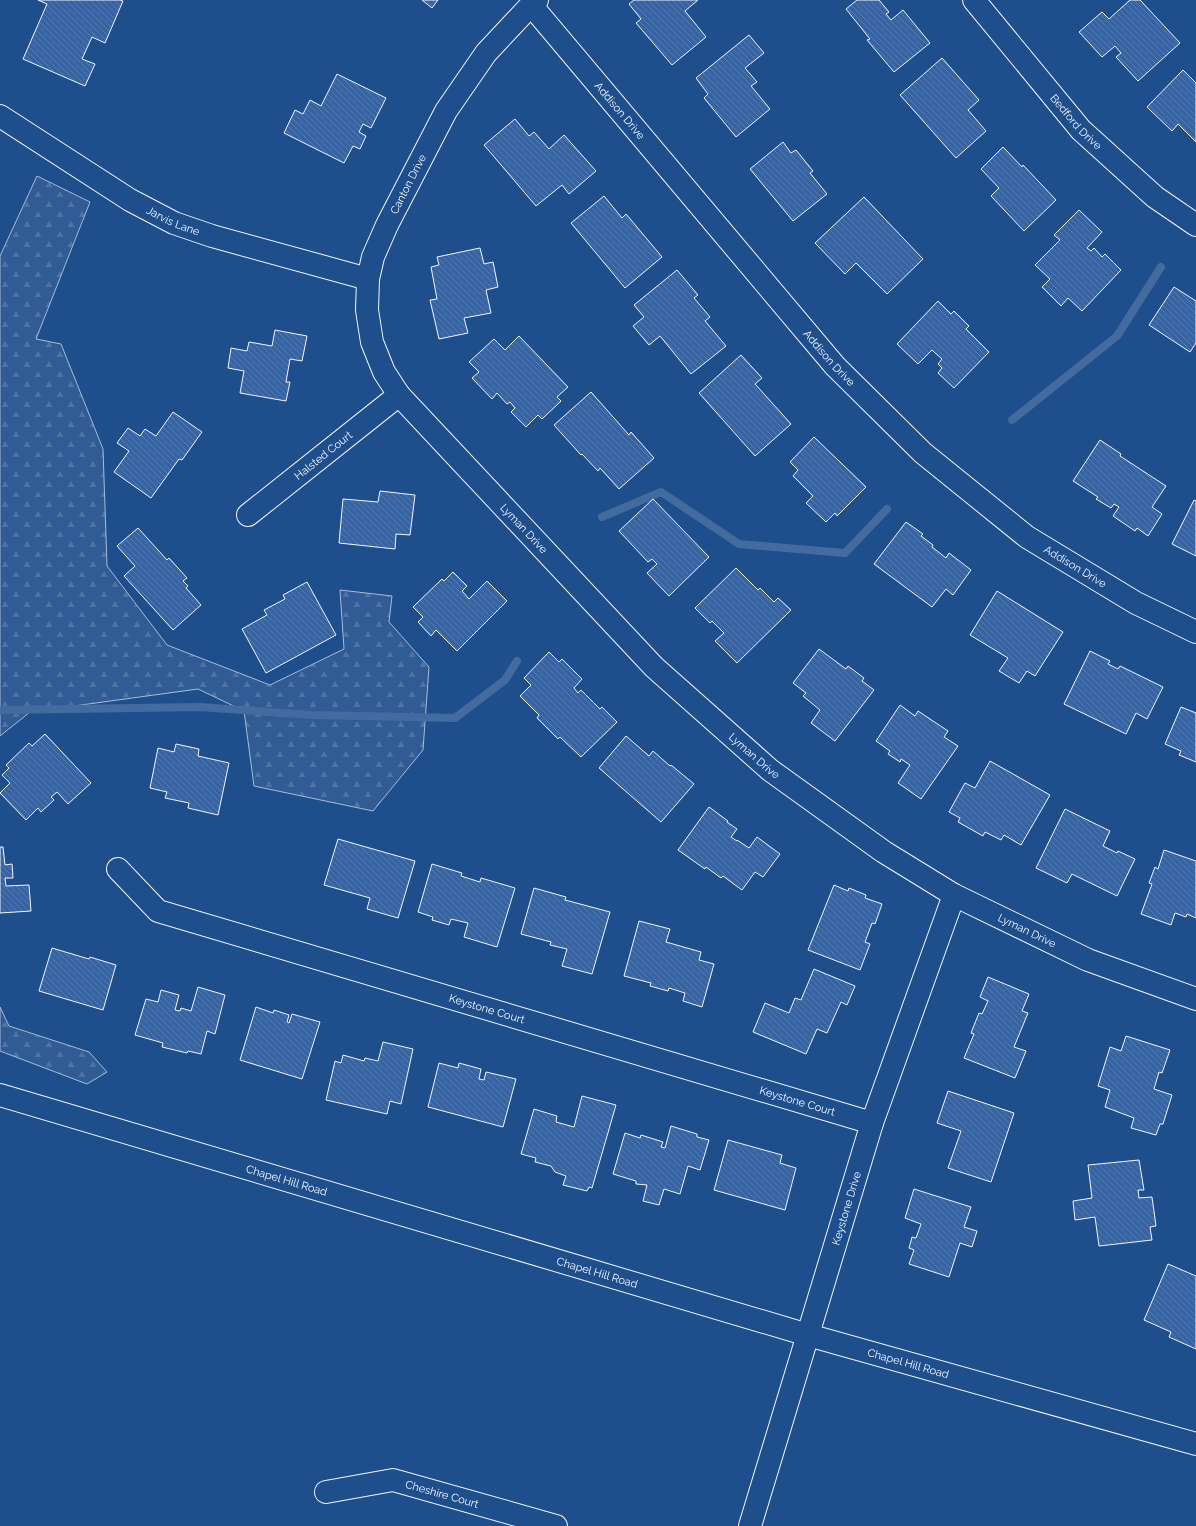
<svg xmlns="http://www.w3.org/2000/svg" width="1196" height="1526" font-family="Raleway,sans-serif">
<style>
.forest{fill:url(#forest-firs);stroke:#a8bbd7}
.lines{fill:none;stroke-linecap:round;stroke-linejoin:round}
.stream{stroke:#446ba0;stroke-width:8}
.building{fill:url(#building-back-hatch);stroke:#f2f6ff}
.minor-casing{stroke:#f2f6ff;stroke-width:24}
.minor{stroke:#1f4e8c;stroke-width:22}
.labels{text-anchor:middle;stroke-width:3;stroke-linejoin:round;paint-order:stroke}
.street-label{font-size:11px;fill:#f2f6ff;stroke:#1f4e8c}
</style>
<defs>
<pattern id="forest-firs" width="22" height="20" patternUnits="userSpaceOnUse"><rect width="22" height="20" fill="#305b95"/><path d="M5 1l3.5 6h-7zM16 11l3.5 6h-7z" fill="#4e73a5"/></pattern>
<pattern id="building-back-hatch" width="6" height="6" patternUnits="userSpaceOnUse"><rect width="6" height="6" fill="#3563a3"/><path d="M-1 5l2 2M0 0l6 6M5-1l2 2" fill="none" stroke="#537ab1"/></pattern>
</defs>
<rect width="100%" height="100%" fill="#1f4e8c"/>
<g class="forest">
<path d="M37,176L90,202L36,339L61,344L103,449L107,566L167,645L270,685L344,649L340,590L392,596L389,622L429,667L423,750L373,811L254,786L244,711L198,689L30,712L0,736V256Z"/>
<path d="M0,1007L9,1026L89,1052L107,1072L87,1084L0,1051Z"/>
</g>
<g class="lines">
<g class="stream">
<path d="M1012,420L1117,336L1161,267"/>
<path d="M602,517L661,492L739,544L845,553L887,509"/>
<path d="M0,711L2,710L200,707L311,715L455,718L505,680L517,661"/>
</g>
</g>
<g class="building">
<path d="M38,0H120L123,1L105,43L92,37L82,59L95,64L85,86L23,59L47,4Z"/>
<path d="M422,0H438L432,8Z"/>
<path d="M634,0H698L685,11L706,37L672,65L636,23L641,19L629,4Z"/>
<path d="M857,0H879L889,12L886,14L891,20L903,10L930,43L894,72L867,40L870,39L846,9Z"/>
<path d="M1130,0H1140L1180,43L1138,81L1116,57L1121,53L1115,46L1102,57L1079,32L1102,12L1109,19Z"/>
<path d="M749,35L764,53L745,68L757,82L751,86L770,109L736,137L704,98L708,94L696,78Z"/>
<path d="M942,58L979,100L968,110L986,131L956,158L900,95Z"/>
<path d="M1183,70L1196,83V142L1178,124L1172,131L1147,107Z"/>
<path d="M337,74L386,98L371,128L363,124L359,132L366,136L360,149L353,146L344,163L284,133L295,110L303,114L310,100L321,106Z"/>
<path d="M515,119L529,136L534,132L549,149L564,135L596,171L569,194L562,185L536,206L484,145Z"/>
<path d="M783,142L791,153L796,150L813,171L810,173L827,194L793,221L750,169Z"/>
<path d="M1003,147L1022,167L1023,165L1056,200L1024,231L991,196L999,188L981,169Z"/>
<path d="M604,196L622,218L626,214L662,257L625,288L571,223Z"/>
<path d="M864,197L923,259L887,294L856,263L845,274L815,243Z"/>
<path d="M1079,210L1102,232L1087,248L1091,251L1094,248L1102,257L1105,254L1121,270L1082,311L1068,298L1061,306L1042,287L1050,279L1035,265L1060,240L1054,235Z"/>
<path d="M480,248L484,264L493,262L498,287L486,290L491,313L464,318L468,333L439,339L430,300L437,299L431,267L439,265L437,257Z"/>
<path d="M677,270L698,295L694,298L710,317L705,321L726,346L691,374L660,336L649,345L633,326L644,317L634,305Z"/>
<path d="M1174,287L1196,301V343L1190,352L1149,325Z"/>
<path d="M938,301L951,314L954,311L969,326L966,329L989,352L954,388L938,373L942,368L938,364L942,359L932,350L918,364L897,344Z"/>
<path d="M275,330L307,336L302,361L290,359L286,382H290L286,401L240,393L244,371L228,368L231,348L247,351L249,342L272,346Z"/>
<path d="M519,336L568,387L557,397L561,401L542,419L538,415L526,427L511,412L515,408L510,402L507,404L497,393L492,399L472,378L479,372L469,362L494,339L505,350Z"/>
<path d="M741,355L762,378L755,384L791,424L755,456L699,393Z"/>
<path d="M591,392L629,435L631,432L654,458L619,489L600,468L598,471L582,454L581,455L554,425Z"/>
<path d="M173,412L202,432L182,460L179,459L151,498L114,472L129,451L117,443L128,428L140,436L145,429L156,436Z"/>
<path d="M814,437L866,487L837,516L835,513L826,522L806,503L813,496L793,476L798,470L790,462Z"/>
<path d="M1100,440L1121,454L1120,456L1166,486L1152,507L1162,514L1148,536L1137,528L1135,531L1113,516L1119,507L1114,504L1111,508L1096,499L1098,497L1073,481Z"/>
<path d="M380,491L415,495L410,535L396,534L395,549L339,543L343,499L378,502Z"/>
<path d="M653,499L709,557L669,596L647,573L657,564L652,559L648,562L619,531Z"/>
<path d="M1194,500L1196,501V556L1172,544Z"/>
<path d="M906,522L923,534L921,536L933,545L932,547L946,558L949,553L971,570L953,595L946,589L932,607L874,564Z"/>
<path d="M138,528L167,560L169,558L187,578L183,581L188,586L186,588L201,605L173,630L124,576L135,566L117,546Z"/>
<path d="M736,568L758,590L760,588L774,602L778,598L791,610L737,663L715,641L724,633L712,621L710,623L695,608Z"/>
<path d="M453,572L467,586L462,591L469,599L487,581L507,601L457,651L436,630L431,636L418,622L423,617L413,607L442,579L444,581Z"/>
<path d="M307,582L336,635L266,673L242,629L267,615L264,610L285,599L283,595Z"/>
<path d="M997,591L1063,632L1035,676L1027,671L1019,683L999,671L1008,658L970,635Z"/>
<path d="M819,649L846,669L848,666L864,678L862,681L874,690L835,741L811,723L820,710L803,696L806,693L793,683Z"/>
<path d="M1090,651L1110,661L1108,664L1118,669L1120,666L1163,687L1147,719L1136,713L1126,734L1064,704Z"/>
<path d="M549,652L559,662L562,659L582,679L574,688L578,693L581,690L600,709L602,707L617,722L581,757L560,737L558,739L537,718L539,715L520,696L531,685L524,678Z"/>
<path d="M900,705L915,716L918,711L948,731L944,737L958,746L921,799L898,783L910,765L901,759L900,762L888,754L890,751L876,741Z"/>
<path d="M1181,707L1196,713V762L1179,755L1181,751L1165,744Z"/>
<path d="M45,734L91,783L68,804L57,792L51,797L54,800L41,812L38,808L26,820L0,793L10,783L2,775L9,768L6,765L29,743L32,746Z"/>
<path d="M626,736L649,756L653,751L670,766L671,765L694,784L661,822L599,768Z"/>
<path d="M176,744L199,749L198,756L229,763L218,815L188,808L189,803L165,798L167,792L150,788L158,748L174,752Z"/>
<path d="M990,761L1050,795L1021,845L1004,835L1001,840L985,832L983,836L958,822L960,818L949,812L965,783L975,788Z"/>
<path d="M709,807L728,821L727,822L737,829L731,837L737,841V840L749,848L757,837L780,854L763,877L755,872L742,890L723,876L721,878L706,867L705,869L678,850Z"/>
<path d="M1065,809L1110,831L1103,846L1117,853L1118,851L1135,859L1117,896L1072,874L1067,883L1036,868Z"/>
<path d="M338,839L415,861L398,918L367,909L370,898L324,885Z"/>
<path d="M0,847H3L5,865L12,864L13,878H5L6,886L29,885L31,911L0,913Z"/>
<path d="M1164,850L1196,861V918L1187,914L1186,917L1175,913L1171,925L1141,914L1152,884L1149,883L1155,867L1158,869Z"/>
<path d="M432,864L462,873L461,876L480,882L481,878L515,888L497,947L464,937L468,923L451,919L449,925L432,920L433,917L418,912Z"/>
<path d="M834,885L848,891L849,888L866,895L865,898L882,904L875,924L872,923L865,942L870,944L860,970L808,950Z"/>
<path d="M534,888L566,897L565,900L610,912L592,974L562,966L567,949L550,945L551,942L521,934Z"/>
<path d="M639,921L670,929L666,942L701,952L699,960L714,964L702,1007L683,1001L685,993L669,988L668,991L650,986L651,983L624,976Z"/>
<path d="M52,948L89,959L90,957L116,965L103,1010L39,991Z"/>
<path d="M814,969L855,986L847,1005L841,1002L827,1033L817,1029L806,1054L753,1032L765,1003L789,1013L795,998L801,1000Z"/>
<path d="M988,977L1029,994L1022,1011L1028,1013L1014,1047L1026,1051L1015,1078L964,1058L974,1034L971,1033L979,1013L982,1014L988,1001L980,997Z"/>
<path d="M198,987L225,995L215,1034L207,1031L201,1054L188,1051L187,1053L162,1047L163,1043L135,1035L146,999L158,1002L161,990L179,995L175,1010L180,1011L181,1008L191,1011Z"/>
<path d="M256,1007L273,1013L274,1010L289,1015L287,1022L289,1023L292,1014L320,1022L302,1079L240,1060Z"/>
<path d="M1126,1036L1170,1050L1162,1073L1159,1072L1154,1089L1172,1095L1163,1124H1160L1156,1135L1131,1128L1134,1118L1105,1107L1110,1090L1098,1086L1110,1047L1121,1051Z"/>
<path d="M383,1042L413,1049L401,1104L390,1101L387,1114L326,1100L335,1061L341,1063L343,1055L364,1061L365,1058L378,1061Z"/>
<path d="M439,1063L458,1068L459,1063L481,1069L479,1079L484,1080L486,1072L516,1079L503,1127L428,1107Z"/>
<path d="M948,1091L1014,1113L991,1182L948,1168L961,1131L937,1123Z"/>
<path d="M582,1096L616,1105L592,1188L589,1187L587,1191L563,1185L566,1176L555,1172L551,1166L535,1162L536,1158L521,1154L534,1109L557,1116L556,1122L574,1127Z"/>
<path d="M671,1126L697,1134V1137L709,1140L700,1170L688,1166L680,1194L664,1189L659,1205L643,1201L647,1185L636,1184V1181L613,1174L625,1133L640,1138L641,1135L663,1142L661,1147L665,1148Z"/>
<path d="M728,1140L782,1155L780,1163L796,1168L785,1210L714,1190Z"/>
<path d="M1139,1160L1144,1190H1138L1139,1198L1152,1197L1156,1226L1150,1227L1152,1240L1099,1246L1095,1217L1075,1220L1073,1201L1092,1198L1088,1165Z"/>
<path d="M914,1189L971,1207L964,1227L977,1231L972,1247L960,1243L949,1277L909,1264L914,1250L909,1248L912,1237L916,1238L921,1224L905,1218Z"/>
<path d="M1168,1264L1196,1276V1349L1169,1337L1171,1332L1144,1320Z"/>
</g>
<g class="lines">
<defs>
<g id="minor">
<path id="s1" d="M537,0L531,5L486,53L446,111L387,225L373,257L368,279L367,310L372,342L384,372L399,395L654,667L770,770L884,852L954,895L1088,960L1196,999"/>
<path id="s2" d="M974,0L1081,130L1155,197L1196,225"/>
<path id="s3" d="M531,5L835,366L923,453L1027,537L1136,603L1196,632"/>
<path id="s4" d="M0,116L130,200L174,223L212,236L368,279"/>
<path id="s5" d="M248,515L399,395"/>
<path id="s6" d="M118,869L158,911L872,1123"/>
<path id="s7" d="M0,1095L808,1335L1196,1444"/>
<path id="s8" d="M326,1492L393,1480L556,1526"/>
<path id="s9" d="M750,1526L872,1123L954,895"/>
</g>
</defs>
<use href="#minor" class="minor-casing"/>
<use href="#minor" class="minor"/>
</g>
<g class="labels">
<g class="street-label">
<text dy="4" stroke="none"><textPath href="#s3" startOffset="138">Addison Drive</textPath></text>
<text dy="4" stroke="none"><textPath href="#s2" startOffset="159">Bedford Drive</textPath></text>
<text transform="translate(408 184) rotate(-63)" y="4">Canton Drive</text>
<text dy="4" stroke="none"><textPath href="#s4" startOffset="203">Jarvis Lane</textPath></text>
<text dy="4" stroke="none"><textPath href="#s3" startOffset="462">Addison Drive</textPath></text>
<text dy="4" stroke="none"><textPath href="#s5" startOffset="96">Halsted Court</textPath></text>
<text dy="4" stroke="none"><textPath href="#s1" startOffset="636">Lyman Drive</textPath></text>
<text dy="4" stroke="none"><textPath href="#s3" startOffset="786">Addison Drive</textPath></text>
<text dy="4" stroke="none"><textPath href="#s1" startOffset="960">Lyman Drive</textPath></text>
<text dy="4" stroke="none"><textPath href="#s1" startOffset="1285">Lyman Drive</textPath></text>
<text dy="4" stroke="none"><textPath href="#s6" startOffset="401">Keystone Court</textPath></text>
<text dy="4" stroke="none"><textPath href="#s6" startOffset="725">Keystone Court</textPath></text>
<text dy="4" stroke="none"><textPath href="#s7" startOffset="299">Chapel Hill Road</textPath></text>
<text dy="4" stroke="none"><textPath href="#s9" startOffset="332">Keystone Drive</textPath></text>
<text dy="4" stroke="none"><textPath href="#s7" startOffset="623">Chapel Hill Road</textPath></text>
<text dy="4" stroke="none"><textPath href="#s7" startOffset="947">Chapel Hill Road</textPath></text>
<text dy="4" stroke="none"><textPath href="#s8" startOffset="119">Cheshire Court</textPath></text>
</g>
</g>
</svg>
